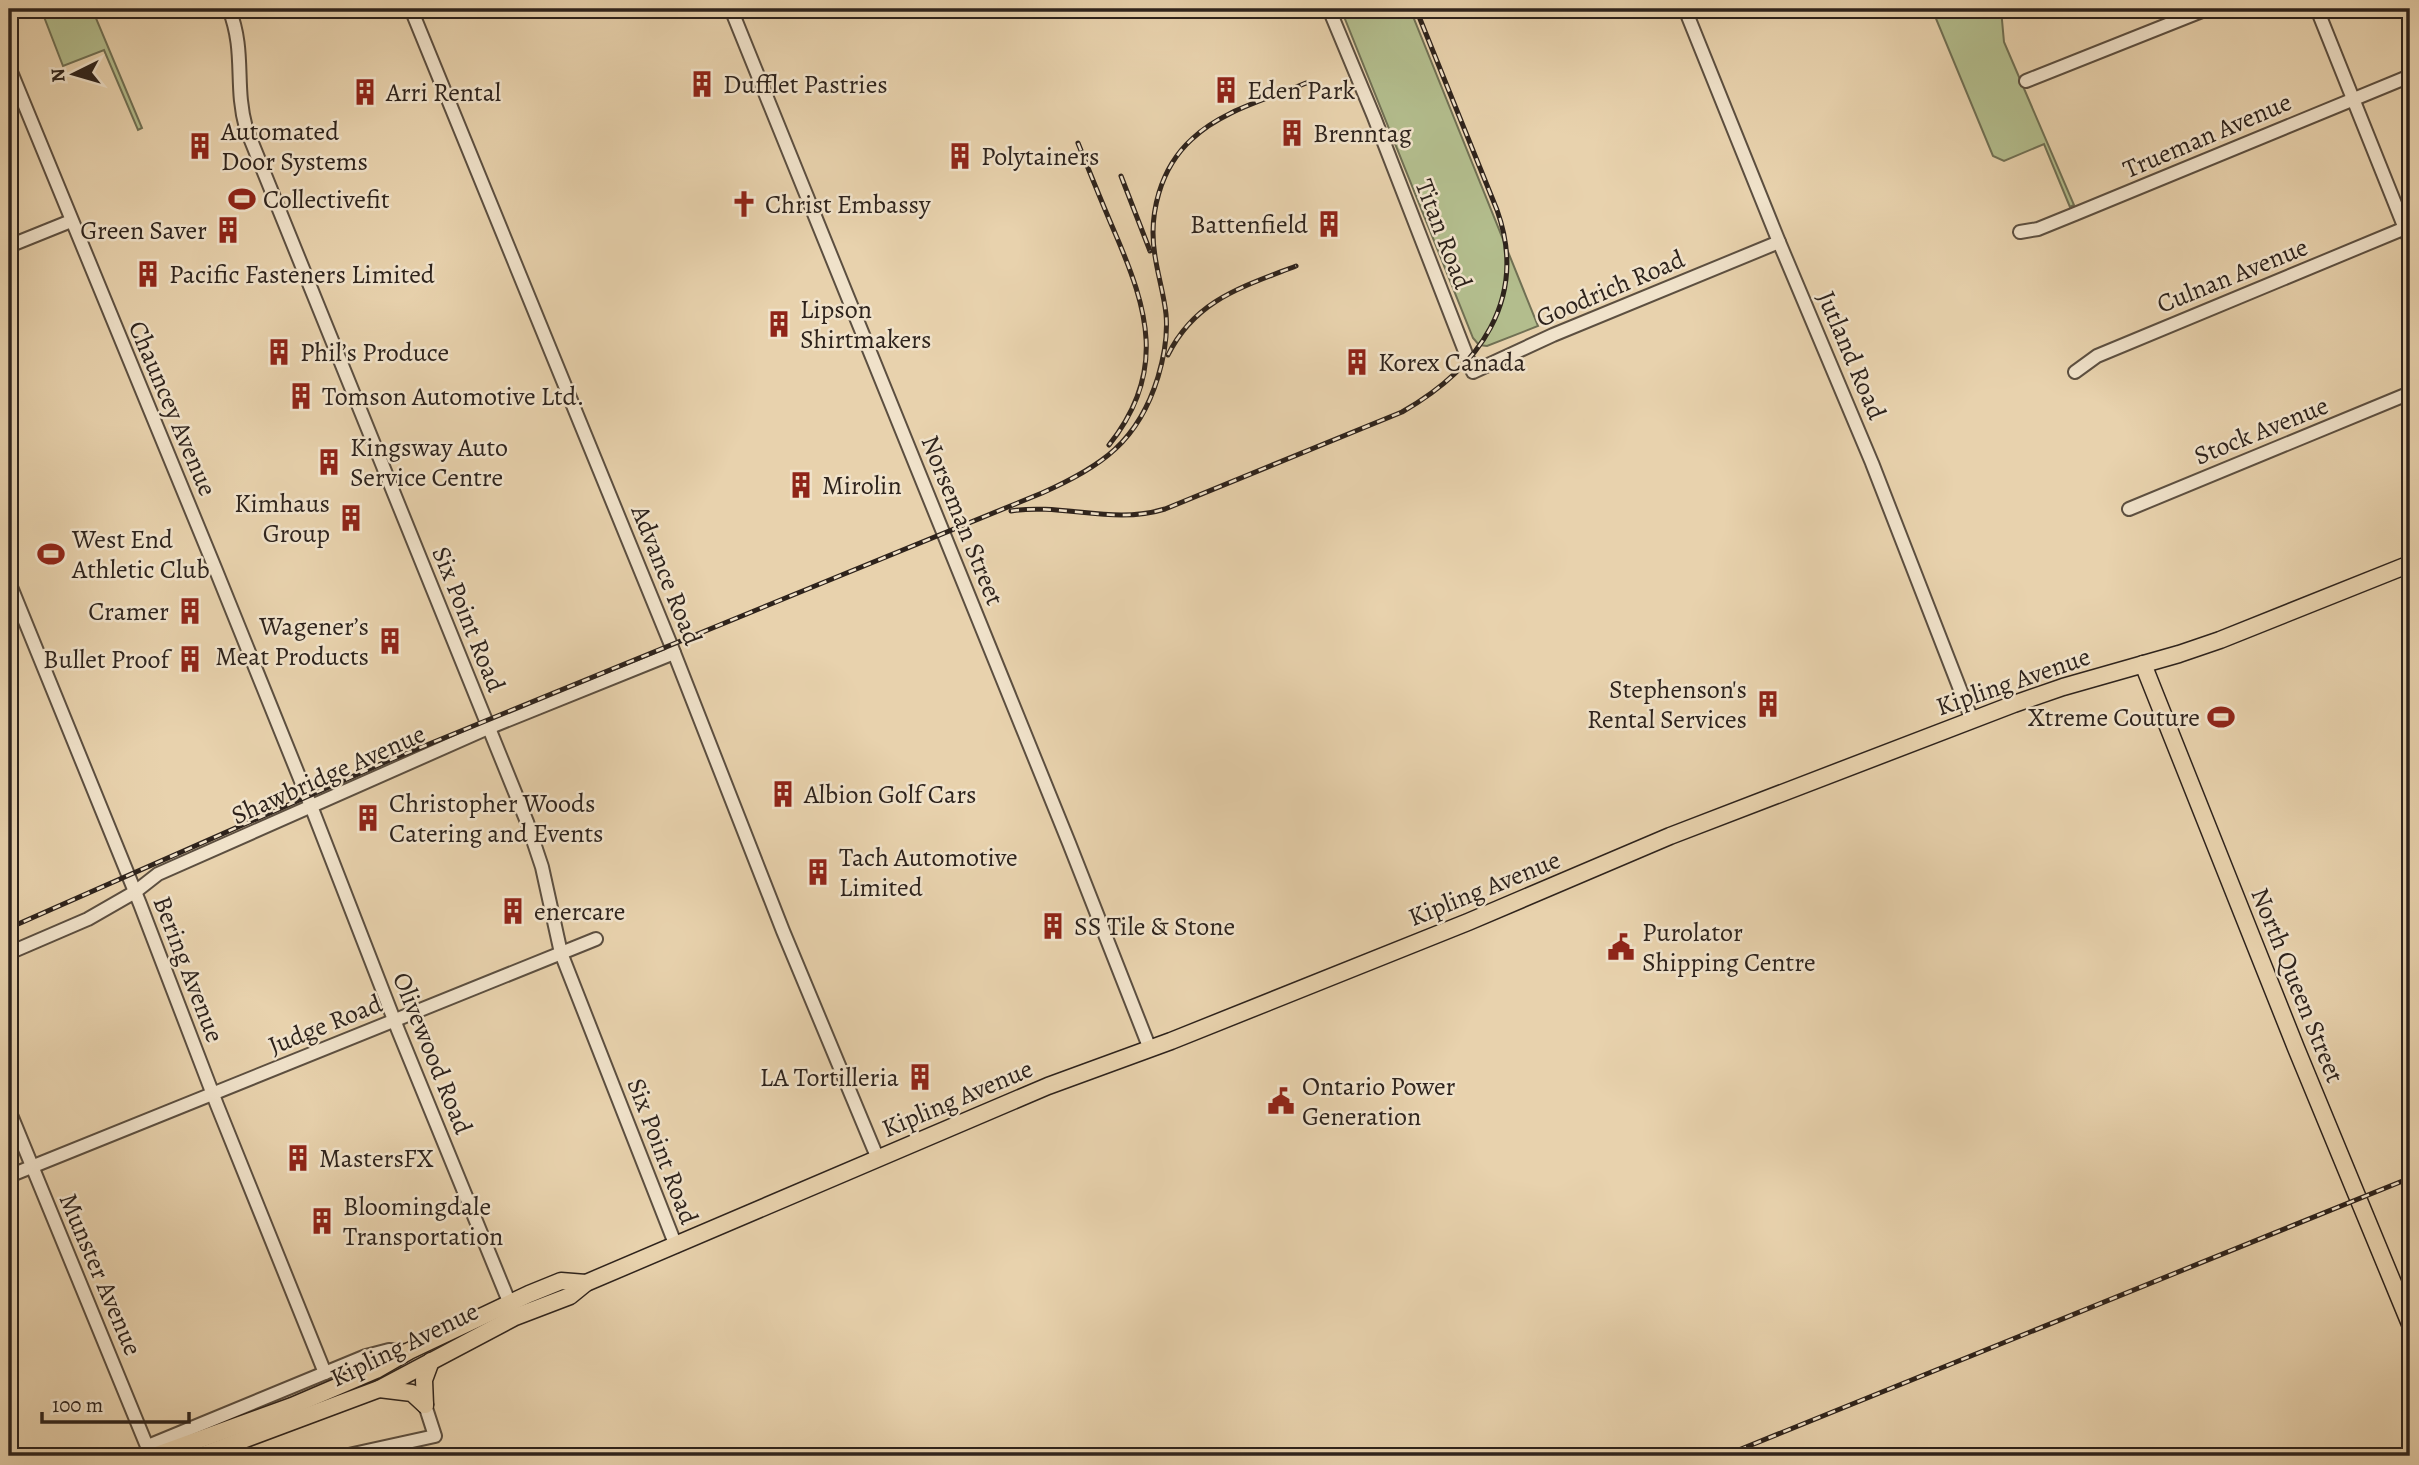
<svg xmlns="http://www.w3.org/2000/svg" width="2419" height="1465" font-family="Alegreya,serif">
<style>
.park{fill:#b3bd8d;stroke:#707054;stroke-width:2}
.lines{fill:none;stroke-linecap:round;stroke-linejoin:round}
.minor-casing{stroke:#5c4f40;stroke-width:16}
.major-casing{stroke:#2e231c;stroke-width:19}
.minor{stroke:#f0e2ca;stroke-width:12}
.major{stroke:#e8d2ad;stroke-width:16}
.rail-casing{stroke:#2e231c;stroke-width:5}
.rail{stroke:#f0e2ca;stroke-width:2.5;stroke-dasharray:8;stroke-linecap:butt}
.labels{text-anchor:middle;stroke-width:5;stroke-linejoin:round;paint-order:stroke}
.poi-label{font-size:26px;fill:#2e231c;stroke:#f0e2ca;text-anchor:start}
.street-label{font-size:26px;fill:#2e231c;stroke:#f0e2ca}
</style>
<rect width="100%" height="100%" fill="#e8d2ad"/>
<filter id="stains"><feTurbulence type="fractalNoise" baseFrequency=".00286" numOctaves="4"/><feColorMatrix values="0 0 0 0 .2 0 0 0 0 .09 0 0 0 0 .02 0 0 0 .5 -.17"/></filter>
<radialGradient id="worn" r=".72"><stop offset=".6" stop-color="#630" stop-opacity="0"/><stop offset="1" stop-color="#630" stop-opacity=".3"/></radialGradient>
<g class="park">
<path d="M41,9H67L70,14L93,11L142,128L138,130L104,50L63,66Z"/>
<path d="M1341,9H1410L1538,326L1487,346L1479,345L1473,338Z"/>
<path d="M1932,9H2001L2004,42L2074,205L2070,207L2044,144L2004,161L1993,156Z"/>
</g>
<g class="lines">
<defs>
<g id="minor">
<path d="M229,9C246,52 234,85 246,128L527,822L542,867L561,953L676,1246"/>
<path d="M411,9L671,645L783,931L878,1159"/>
<path d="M731,9L1069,843L1150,1049"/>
<path d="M1329,9L1374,117L1473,372L1553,335L1779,242"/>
<path d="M1685,9L1779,242L1872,463L1972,720"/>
<path d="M2317,9L2410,241"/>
<path d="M9,67L215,568L311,806L398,1030L512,1309"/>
<path d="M2026,81L2207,9"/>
<path d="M2020,232L2038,229L2075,214L2410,76"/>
<path d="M9,246L71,221"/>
<path d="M2075,372L2097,356L2410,226"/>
<path d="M2129,509L2410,393"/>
<path d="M9,582L140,904L217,1105L325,1373"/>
<path d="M9,953L88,919L135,892L158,874L488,728L674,653"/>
<path d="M9,1110L151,1456"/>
<path d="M9,1176L596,939"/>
<path d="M148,1446L366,1356L389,1350L409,1351"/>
<path d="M344,1456L435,1436L425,1405"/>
</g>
<g id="major">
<path d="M2143,664L2296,1048L2410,1324"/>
<path d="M379,1389L412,1393L425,1405"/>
<path d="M425,1405L424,1380L431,1361"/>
<path d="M154,1456L292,1406L376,1370L409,1351L529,1294L561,1281L586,1283"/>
<path d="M200,1456L379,1389L515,1317L570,1296L586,1283L1048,1086L1171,1041L1468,922L1670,836L2014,704L2063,687L2179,654L2220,640L2410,564"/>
</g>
</defs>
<use href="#minor" class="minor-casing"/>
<use href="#major" class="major-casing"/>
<use href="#minor" class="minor"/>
<use href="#major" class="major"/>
<defs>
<g id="rail">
<path d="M1078,143C1090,173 1102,203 1115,233C1148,310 1167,372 1109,445"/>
<path d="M1121,176L1150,251"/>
<path d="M1168,355C1195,300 1242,287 1296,266"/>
<path d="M1011,511C1063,503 1113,525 1165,509L1402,412C1479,368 1529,299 1497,210L1416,9"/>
<path d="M9,928L390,760L1042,493C1102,466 1138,442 1158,377C1164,357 1168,336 1166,314C1164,295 1158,276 1155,256C1148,215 1160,168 1192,139C1222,110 1269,99 1306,83"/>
<path d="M1724,1456L2410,1178"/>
</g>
</defs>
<use href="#rail" class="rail-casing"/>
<use href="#rail" class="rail"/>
</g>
<defs>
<symbol id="building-bare" viewBox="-9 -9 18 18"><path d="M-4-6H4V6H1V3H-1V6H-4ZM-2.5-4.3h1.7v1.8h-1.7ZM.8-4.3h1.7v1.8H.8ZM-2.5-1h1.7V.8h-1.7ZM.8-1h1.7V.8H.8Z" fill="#8f2418" stroke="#f0e2ca" stroke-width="2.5" paint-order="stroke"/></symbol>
<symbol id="stadium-bare" viewBox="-9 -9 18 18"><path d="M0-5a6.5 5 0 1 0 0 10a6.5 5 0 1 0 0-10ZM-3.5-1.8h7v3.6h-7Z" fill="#8f2418" stroke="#f0e2ca" stroke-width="2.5" paint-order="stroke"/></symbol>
<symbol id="church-bare" viewBox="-9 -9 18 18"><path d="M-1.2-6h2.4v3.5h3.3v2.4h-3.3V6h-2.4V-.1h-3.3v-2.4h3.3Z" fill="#8f2418" stroke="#f0e2ca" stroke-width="2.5" paint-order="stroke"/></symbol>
<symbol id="civic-bare" viewBox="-9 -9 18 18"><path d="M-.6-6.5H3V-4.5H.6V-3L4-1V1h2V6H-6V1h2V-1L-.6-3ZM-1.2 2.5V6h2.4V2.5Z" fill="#8f2418" stroke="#f0e2ca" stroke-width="2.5" paint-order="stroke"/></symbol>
</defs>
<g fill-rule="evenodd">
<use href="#building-bare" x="683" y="65" width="38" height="38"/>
<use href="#building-bare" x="1207" y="71" width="38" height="38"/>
<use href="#building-bare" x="346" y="73" width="38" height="38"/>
<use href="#building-bare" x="1273" y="114" width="38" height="38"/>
<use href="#building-bare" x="181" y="127" width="38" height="38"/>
<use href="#building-bare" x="941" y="137" width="38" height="38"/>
<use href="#stadium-bare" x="223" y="180" width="38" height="38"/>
<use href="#church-bare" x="725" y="185" width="38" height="38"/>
<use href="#building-bare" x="1310" y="205" width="38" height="38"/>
<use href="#building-bare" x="209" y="211" width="38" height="38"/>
<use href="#building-bare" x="129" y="255" width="38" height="38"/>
<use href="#building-bare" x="760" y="305" width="38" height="38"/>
<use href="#building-bare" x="260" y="333" width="38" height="38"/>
<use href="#building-bare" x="1338" y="343" width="38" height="38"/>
<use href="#building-bare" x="282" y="377" width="38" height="38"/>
<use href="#building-bare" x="310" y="443" width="38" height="38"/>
<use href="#building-bare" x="782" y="466" width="38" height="38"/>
<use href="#building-bare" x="332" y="499" width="38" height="38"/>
<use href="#stadium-bare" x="32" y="535" width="38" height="38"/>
<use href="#building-bare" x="171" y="592" width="38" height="38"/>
<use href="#building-bare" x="371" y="622" width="38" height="38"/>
<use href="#building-bare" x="171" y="640" width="38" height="38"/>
<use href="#building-bare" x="1749" y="685" width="38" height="38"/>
<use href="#stadium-bare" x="2202" y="698" width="38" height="38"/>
<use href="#building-bare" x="764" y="775" width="38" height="38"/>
<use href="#building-bare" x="349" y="799" width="38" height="38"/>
<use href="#building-bare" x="799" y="853" width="38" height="38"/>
<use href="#building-bare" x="494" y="892" width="38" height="38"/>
<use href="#building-bare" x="1034" y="907" width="38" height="38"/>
<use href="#civic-bare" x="1602" y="928" width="38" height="38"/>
<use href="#building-bare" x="901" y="1058" width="38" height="38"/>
<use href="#civic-bare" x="1262" y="1082" width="38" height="38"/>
<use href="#building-bare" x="279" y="1139" width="38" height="38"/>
<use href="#building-bare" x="303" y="1202" width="38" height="38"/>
</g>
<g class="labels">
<g class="poi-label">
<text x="723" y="93">Dufflet Pastries</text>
<text x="1247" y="99">Eden Park</text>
<text x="386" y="101">Arri Rental</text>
<text x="221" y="140">Automated<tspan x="221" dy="30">Door Systems</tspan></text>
<text x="1313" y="142">Brenntag</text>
<text x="981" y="165">Polytainers</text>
<text x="263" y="208">Collectivefit</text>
<text x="765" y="213">Christ Embassy</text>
<text x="1308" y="233" text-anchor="end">Battenfield</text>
<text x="207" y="239" text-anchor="end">Green Saver</text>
<text x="169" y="283">Pacific Fasteners Limited</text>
<text x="800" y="318">Lipson<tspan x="800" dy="30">Shirtmakers</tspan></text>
<text x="300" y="361">Phil’s Produce</text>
<text x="1378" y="371">Korex Canada</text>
<text x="322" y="405">Tomson Automotive Ltd.</text>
<text x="350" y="456">Kingsway Auto<tspan x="350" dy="30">Service Centre</tspan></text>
<text x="822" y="494">Mirolin</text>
<text x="330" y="512" text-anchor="end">Kimhaus<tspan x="330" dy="30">Group</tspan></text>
<text x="72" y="548">West End<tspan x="72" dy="30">Athletic Club</tspan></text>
<text x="169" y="620" text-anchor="end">Cramer</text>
<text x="369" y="635" text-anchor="end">Wagener’s<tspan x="369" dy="30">Meat Products</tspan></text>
<text x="169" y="668" text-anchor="end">Bullet Proof</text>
<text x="1747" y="698" text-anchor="end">Stephenson's<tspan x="1747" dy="30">Rental Services</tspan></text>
<text x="2200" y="726" text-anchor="end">Xtreme Couture</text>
<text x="804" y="803">Albion Golf Cars</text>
<text x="389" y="812">Christopher Woods<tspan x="389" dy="30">Catering and Events</tspan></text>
<text x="839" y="866">Tach Automotive<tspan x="839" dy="30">Limited</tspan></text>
<text x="534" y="920">enercare</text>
<text x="1074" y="935">SS Tile &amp; Stone</text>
<text x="1642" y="941">Purolator<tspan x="1642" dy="30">Shipping Centre</tspan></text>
<text x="899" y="1086" text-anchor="end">LA Tortilleria</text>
<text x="1302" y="1095">Ontario Power<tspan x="1302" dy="30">Generation</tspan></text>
<text x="319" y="1167">MastersFX</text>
<text x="343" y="1215">Bloomingdale<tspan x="343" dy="30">Transportation</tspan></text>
</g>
<g class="street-label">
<text transform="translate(2207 135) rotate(-23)" y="9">Trueman Avenue</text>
<text transform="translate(1444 234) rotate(69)" y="9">Titan Road</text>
<text transform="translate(2232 275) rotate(-22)" y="9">Culnan Avenue</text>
<text transform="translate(1610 288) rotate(-23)" y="9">Goodrich Road</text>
<text transform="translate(1852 355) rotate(67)" y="9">Jutland Road</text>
<text transform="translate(173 408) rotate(67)" y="9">Chauncey Avenue</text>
<text transform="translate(2261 430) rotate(-22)" y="9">Stock Avenue</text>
<text transform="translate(963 520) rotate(68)" y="9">Norseman Street</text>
<text transform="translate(667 575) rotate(68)" y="9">Advance Road</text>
<text transform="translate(469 619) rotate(68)" y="9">Six Point Road</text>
<text transform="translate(2013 681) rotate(-19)" y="9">Kipling Avenue</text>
<text transform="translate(328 774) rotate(-24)" y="9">Shawbridge Avenue</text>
<text transform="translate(1484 888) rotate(-22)" y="9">Kipling Avenue</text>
<text transform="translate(189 969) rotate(69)" y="9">Bering Avenue</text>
<text transform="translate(2298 985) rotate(68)" y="9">North Queen Street</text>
<text transform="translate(325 1024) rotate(-22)" y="9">Judge Road</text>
<text transform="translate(433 1053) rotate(68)" y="9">Olivewood Road</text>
<text transform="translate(957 1098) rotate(-23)" y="9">Kipling Avenue</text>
<text transform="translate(663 1151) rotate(69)" y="9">Six Point Road</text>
<text transform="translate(101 1274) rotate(67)" y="9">Munster Avenue</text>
<text transform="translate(404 1344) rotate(-26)" y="9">Kipling Avenue</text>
</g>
</g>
<rect width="2419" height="1465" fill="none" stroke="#e8d2ad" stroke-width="35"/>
<rect x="10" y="10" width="2398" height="1444" fill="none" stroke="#2e231c" stroke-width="3.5"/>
<rect x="18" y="18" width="2384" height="1430" fill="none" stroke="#2e231c" stroke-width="2"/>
<g transform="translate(74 74) rotate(265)" stroke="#f0e2ca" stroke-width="5" paint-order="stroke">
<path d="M0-5L12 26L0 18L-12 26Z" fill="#2e231c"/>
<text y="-10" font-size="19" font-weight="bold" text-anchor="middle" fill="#2e231c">N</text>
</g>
<path d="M42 1412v10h147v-10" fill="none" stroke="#2e231c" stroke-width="3.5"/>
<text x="52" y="1412" font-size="21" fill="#2e231c" stroke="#f0e2ca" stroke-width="5" paint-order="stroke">100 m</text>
<rect width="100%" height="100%" filter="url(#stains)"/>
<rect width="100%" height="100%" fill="url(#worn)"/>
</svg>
